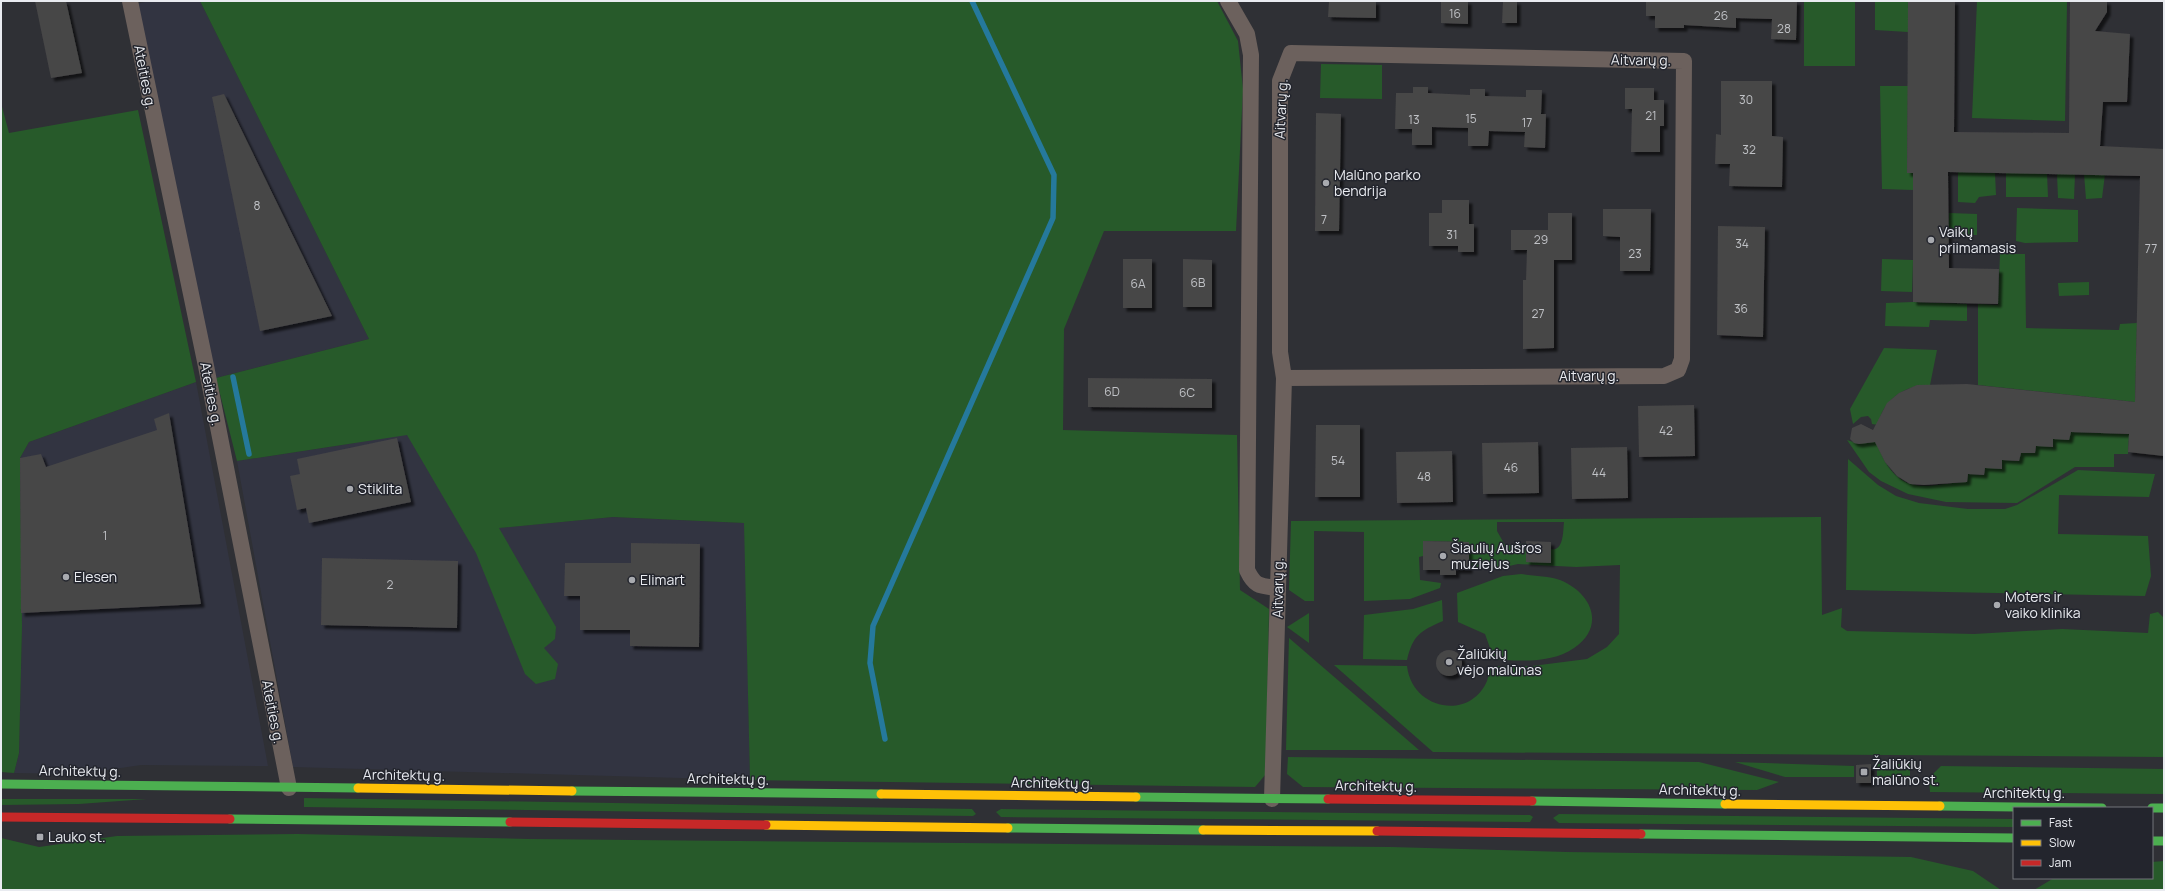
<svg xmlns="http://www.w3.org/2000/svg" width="2165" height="891" font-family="Manrope,sans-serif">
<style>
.built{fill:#323441}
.green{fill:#275a2a;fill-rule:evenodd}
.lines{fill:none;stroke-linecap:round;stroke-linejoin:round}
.stream{stroke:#25799c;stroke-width:5.5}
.building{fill:#474647;filter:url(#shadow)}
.street{stroke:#6c615d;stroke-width:16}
.fast{stroke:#4caf50;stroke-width:9}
.slow{stroke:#ffc107;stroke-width:9}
.jam{stroke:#c62828;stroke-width:9}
.poi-dot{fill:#a8aaaf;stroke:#23252d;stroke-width:1.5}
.labels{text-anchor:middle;stroke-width:3;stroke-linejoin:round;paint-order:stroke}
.number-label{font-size:12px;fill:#c0c2c6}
.street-label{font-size:14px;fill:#e9ebf0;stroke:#23252d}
.poi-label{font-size:14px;fill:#e9ebf0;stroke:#23252d;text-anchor:start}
</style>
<defs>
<filter id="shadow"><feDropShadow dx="3.5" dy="3.5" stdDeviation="1" flood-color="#0009"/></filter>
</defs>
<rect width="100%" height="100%" fill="#2f3035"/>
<g class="built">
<path d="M149,1H200L369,339L216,378L136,4Z"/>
<path d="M196,382L268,766L141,765L80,774L14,773L19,753L22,627L20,458L29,442Z"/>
<path d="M361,383L498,528L613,517L745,523L750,780L293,767L237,461L355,443Z"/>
</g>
<g class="green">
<path d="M200,1H1217L1238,41L1243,89L1236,231H1104L1064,329L1063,430L1237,435L1240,590L1269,609L1266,774L1255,787L750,780L744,523L613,517L499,528L556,627L555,639L544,648L558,664L555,679L536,684L525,674L476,553L407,435L237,461L216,378L369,339Z"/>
<rect x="1804" y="1" width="51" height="65"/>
<path d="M1875,1H1908V32L1875,30Z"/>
<path d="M1977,1L2067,2L2065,121L1972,118Z"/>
<path d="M1321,64L1382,65V99L1320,98Z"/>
<path d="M1880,86H1908L1907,172L1913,173V190L1882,189Z"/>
<path d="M1,103L9,133L138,110L196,382L29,442L20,458L22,627L19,753L14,773L1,772Z"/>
<path d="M1958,172L1995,173L1996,195L1979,197L1975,203L1958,202Z"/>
<path d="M2006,173H2047L2048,197H2006Z"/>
<path d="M2057,174H2075L2074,199L2058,198Z"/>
<path d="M2084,174H2105L2102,198L2086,199Z"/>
<path d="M2017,208L2078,210V242L2025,243L2016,241Z"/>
<path d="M1949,213L1977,214V235H1948Z"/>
<path d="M2000,254H2025L2026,328L2119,330L2120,324L2137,323L2135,402L1978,385V304L1998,305Z"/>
<path d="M1882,259L1913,260L1912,292L1881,291Z"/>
<path d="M2089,282V295L2059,296L2058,283Z"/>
<path d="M1913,302L1967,304V321L1930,320L1929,327L1885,326L1886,303Z"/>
<path d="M1884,348L1937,350L1930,385C1905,385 1883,399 1878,425L1872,424L1871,419L1868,416L1861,417L1853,424L1850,409Z"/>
<path d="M2071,432L2129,434L2128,454H2114V467H2075L2017,503L1946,502L1908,494L1881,481L1869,472L1847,440L1859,444L1877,438C1880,456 1891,478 1911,484C1927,489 1950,482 1967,482L1968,474L1984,475L1985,468L2002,460L2019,461L2021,453H2035L2036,446Z"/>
<path d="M1848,459L1878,485L1896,496L1919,503L1968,509H2005L2017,505L2078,470L2155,474L2149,497L2059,495L2058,534L2148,536L2151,576L2145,596L1846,590Z"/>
<path d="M1821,517L1822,615L1842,608L1841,627L1847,631L1974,634L2062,629L2148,633L2150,614L2158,612L2164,618V757L1433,752L1334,665L1407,666C1412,710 1470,721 1487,681C1489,676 1489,670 1490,666H1532L1587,659L1607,647L1619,634L1620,565L1576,567L1518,564L1500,568L1469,567V542L1423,541V556L1419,557L1420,580L1441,583L1440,588L1410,599L1364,601V532L1314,531V601H1305L1289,590L1291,521ZM1497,522H1564C1563,530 1564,553 1550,549C1545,547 1541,544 1535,544C1524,542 1515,546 1505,545L1497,531Z"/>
<path d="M1521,574C1533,576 1549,576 1560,580C1592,593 1606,626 1574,648C1552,664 1516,661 1490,659V648L1485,634L1458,622L1457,593L1503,576Z"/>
<path d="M1442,600L1443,621C1420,631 1413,635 1407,660L1363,659L1364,615L1413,609Z"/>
<path d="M1309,613V643L1287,627Z"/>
<path d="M1289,638L1419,750H1286Z"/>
<path d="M1288,757L1699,762L1779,782L1757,790L1303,787L1287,774Z"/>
<path d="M1735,762L1854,766V777H1785Z"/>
<rect x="1877" y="764" width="33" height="14"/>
<path d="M1941,766L2164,769V794L1930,792L1929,778Z"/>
<path d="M304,798L972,809L976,814L973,816L304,807Z"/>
<path d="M1,799H147L79,804L1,805Z"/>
<path d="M1001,809L1530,815L1533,817L1530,822L1001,817L996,812Z"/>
<path d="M1559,814L2014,819V827L1559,823L1553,818Z"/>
<path d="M297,834L529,839L1391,847L1567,852L1911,857L1973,871L2001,890H1V838L39,847L117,836Z"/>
<path d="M2164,861V890H2034L2054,878H2152V862Z"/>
</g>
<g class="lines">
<g class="stream">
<path d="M233,377L249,454"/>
<path d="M885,739L870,663L873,626L1053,218L1054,175L972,1"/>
</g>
</g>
<g class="building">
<path d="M35,1H66L82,73L51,78Z"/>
<path d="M1329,1H1376V18L1328,17Z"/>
<path d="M1441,1H1468V24L1441,23Z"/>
<path d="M1503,1H1517V23H1502Z"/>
<path d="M1646,1H1797L1796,40L1771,39L1772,19L1736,18V28L1684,25V28H1655V16H1646Z"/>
<path d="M1908,1H1955L1954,132L2069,133L2070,1H2107V12L2095,31L2130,34L2127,102H2103L2100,146L2164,149V456L2128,452L2129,434L2071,432L2069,440L2053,439V447L2036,446L2035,453H2021L2019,461L2002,460V469L1985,468L1984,475L1968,474L1967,482L1924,485L1910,484L1897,476L1885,462L1875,442L1859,444L1854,443L1850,439L1852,428L1861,424L1873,430L1887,403L1899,393L1917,385L1967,384L2135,402L2140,176L1948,172L1949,268L1999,269L1998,304L1913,302V173H1907Z"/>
<path d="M1721,81H1772V136L1783,137L1782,187L1729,186L1730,164H1715L1716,134L1721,135Z"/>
<path d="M1413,87H1428V93L1470,95V89H1485V96L1526,97V90H1542L1541,114H1546L1545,148L1524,147L1525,132L1489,131L1488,146H1468V128L1432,127V145H1412V129H1395L1396,93H1413Z"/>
<path d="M1625,88H1654V100H1664V126H1660V152H1631L1632,109H1625Z"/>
<path d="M224,94L332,316L260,331L212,97Z"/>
<path d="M1316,113L1341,114L1339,231H1315Z"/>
<path d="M1442,200H1469V224H1474V252H1458V246H1429V213H1442Z"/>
<path d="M1603,209H1651L1650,271H1620V237L1603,236Z"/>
<path d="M1548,213H1572V260H1554V348L1523,349V280H1526L1527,250H1511V230H1548Z"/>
<path d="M1718,226L1765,227L1763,337L1717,335Z"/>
<rect x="1123" y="259" width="29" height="49"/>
<path d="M1183,259L1212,260V307H1183Z"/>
<path d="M1088,378L1212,379V408L1088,407Z"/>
<path d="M1694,405L1695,456L1639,457L1638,406Z"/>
<path d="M169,413L201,604L21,613L20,458L41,454L46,467L157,430L154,419Z"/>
<path d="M1316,425H1360V497H1315Z"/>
<path d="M397,438L411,502L309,523L306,508L297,510L290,476L300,474L297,459Z"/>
<path d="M1538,442L1539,493L1483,494L1482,443Z"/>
<path d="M1627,447L1628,498L1572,499L1571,448Z"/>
<path d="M1452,451L1453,502L1397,503L1396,452Z"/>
<path d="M1423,541L1469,542V570H1456V575H1440V570H1423Z"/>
<path d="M1526,541L1551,542V563L1526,562Z"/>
<path d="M631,543L700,544L699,647L630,646V630H580V596H564L565,563H631Z"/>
<path d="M322,558L458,561L457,628L321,625Z"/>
<circle cx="1449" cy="663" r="13"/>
<path d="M1871,764V783H1856V765Z"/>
</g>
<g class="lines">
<g class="street">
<path d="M130,1L206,366L289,788"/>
<path d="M1228,1L1247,34L1251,55L1247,570C1255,587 1260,586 1278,588"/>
<path d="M1272,799L1284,378L1280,352V81L1291,53L1684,61L1682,359L1678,370L1664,376L1284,378"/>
</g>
<g class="fast">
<path d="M1,784L358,788"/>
<path d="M572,791L881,794"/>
<path d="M1136,797L1328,799"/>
<path d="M1532,801L1725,804"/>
<path d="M1940,806L2102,808"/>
<path d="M2152,808H2164"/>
<path d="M230,819L510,822"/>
<path d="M1008,828L1203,830"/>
<path d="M1641,834L2014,838"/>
<path d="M2152,841H2164"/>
</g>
<g class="slow">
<path d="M358,788L572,791"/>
<path d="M881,794L1136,797"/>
<path d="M1725,804L1940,806"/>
<path d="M766,825L1008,828"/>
<path d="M1203,830L1377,831"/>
</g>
<g class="jam">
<path d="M1328,799L1532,801"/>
<path d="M1,817L230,819"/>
<path d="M510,822L766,825"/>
<path d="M1377,831L1641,834"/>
</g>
</g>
<g class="poi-dot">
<circle cx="1326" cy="183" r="4"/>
<circle cx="1931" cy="240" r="4"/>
<circle cx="350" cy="489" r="4"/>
<circle cx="1443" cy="556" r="4"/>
<circle cx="66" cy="577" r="4"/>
<circle cx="632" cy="580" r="4"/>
<circle cx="1997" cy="605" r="4"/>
<circle cx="1449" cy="662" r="4"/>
<rect x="1860" y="768" width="8" height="8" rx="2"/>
<rect x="36" y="833" width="8" height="8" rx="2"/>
</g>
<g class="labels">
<g class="number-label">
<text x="1455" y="18">16</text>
<text x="1721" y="20">26</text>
<text x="1784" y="33">28</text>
<text x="1746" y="104">30</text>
<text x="1651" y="120">21</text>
<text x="1471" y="123">15</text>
<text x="1414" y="124">13</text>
<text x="1527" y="127">17</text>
<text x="1749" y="154">32</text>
<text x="257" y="210">8</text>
<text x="1324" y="224">7</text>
<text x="1452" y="239">31</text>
<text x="1541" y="244">29</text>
<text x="1742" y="248">34</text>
<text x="2151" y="253">77</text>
<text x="1635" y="258">23</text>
<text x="1198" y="287">6B</text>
<text x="1138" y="288">6A</text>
<text x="1741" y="313">36</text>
<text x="1538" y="318">27</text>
<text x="1112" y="396">6D</text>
<text x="1187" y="397">6C</text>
<text x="1666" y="435">42</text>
<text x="1338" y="465">54</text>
<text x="1511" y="472">46</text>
<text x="1599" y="477">44</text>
<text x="1424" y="481">48</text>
<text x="105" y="540">1</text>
<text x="390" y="589">2</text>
</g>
<g class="street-label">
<text transform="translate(1641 60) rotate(1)" y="5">Aitvarų g.</text>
<text transform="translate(145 77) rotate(79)" y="5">Ateities g.</text>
<text transform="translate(1281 109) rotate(-87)" y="5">Aitvarų g.</text>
<text x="1589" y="381">Aitvarų g.</text>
<text transform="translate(211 394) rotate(79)" y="5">Ateities g.</text>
<text transform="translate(1278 588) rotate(-89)" y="5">Aitvarų g.</text>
<text transform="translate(273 712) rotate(79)" y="5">Ateities g.</text>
<text transform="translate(80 771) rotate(1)" y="5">Architektų g.</text>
<text transform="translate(404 775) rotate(1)" y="5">Architektų g.</text>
<text transform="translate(728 779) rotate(1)" y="5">Architektų g.</text>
<text transform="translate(1052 783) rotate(1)" y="5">Architektų g.</text>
<text transform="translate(1376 786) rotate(1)" y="5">Architektų g.</text>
<text transform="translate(1700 790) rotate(1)" y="5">Architektų g.</text>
<text x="2024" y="798">Architektų g.</text>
</g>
<g class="poi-label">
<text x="1334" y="180">Malūno parko<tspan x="1334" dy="16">bendrija</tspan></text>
<text x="1939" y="237">Vaikų<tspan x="1939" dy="16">priimamasis</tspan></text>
<text x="358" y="494">Stiklita</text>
<text x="1451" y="553">Šiaulių Aušros<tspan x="1451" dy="16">muziejus</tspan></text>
<text x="74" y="582">Elesen</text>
<text x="640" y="585">Elimart</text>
<text x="2005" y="602">Moters ir<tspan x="2005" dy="16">vaiko klinika</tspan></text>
<text x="1457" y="659">Žaliūkių<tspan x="1457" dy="16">vėjo malūnas</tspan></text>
<text x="1872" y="769">Žaliūkių<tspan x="1872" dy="16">malūno st.</tspan></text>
<text x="48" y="842">Lauko st.</text>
</g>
</g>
<rect width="2165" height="891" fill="none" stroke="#e9ebf0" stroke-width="4"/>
<rect x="2013" y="807" width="140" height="72" fill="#23252d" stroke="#72747b"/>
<rect x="2021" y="820" width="20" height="6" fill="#4caf50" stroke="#72747b"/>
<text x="2049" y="827" font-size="12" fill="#e9ebf0">Fast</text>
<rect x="2021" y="840" width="20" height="6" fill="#ffc107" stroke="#72747b"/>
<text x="2049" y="847" font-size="12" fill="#e9ebf0">Slow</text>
<rect x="2021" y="860" width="20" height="6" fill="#c62828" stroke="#72747b"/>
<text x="2049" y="867" font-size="12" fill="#e9ebf0">Jam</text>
</svg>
